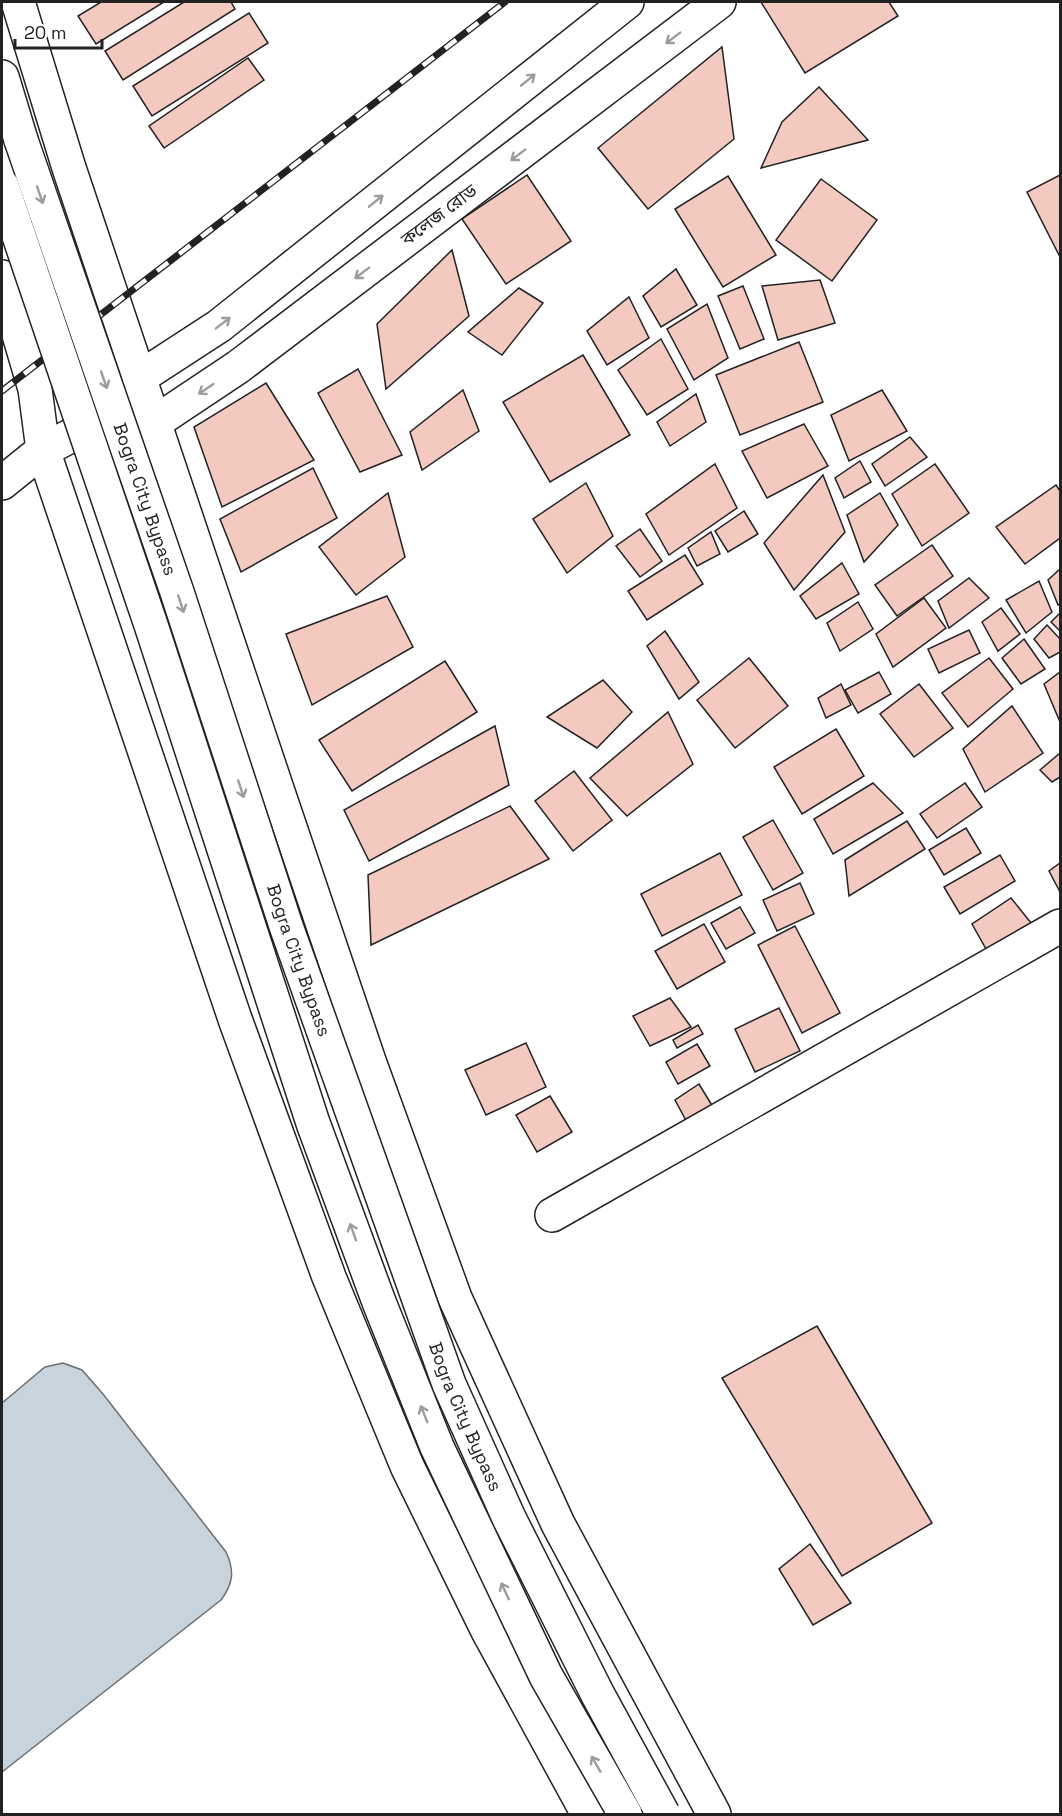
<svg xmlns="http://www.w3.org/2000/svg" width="1062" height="1816" font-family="'Space Grotesk','Noto Sans Bengali',sans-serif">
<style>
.water{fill:#c7d3dd;stroke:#6f6f6f;stroke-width:1.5}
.building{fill:#f3c9c0;stroke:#222;stroke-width:1.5}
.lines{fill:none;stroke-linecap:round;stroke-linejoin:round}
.minor-casing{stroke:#222;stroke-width:36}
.highway-casing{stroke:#222;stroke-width:36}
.minor{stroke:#fff;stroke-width:33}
.highway{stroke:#fff;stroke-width:33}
.rail-casing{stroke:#222;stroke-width:7}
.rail{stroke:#fff;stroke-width:4.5;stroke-dasharray:14;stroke-linecap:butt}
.highway-bridge-casing{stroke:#222;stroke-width:36;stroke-linecap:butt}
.highway-bridge{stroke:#fff;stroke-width:33}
.oneway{stroke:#9c9c9c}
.labels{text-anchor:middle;stroke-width:4.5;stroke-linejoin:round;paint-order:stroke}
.street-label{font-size:18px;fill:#222;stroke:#fff}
</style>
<rect width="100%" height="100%" fill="#fff"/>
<path class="water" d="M63,1363L82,1370L103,1394L226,1552C235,1571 233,1584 221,1600L2,1772V1403L45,1367Z"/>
<g class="building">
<path d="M101,2H164L96,44L78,16Z"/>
<path d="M184,2H231L235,9L123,80L105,51Z"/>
<path d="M761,2H889L898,16L805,73Z"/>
<path d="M249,13L268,43L152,116L133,86Z"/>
<path d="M722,47L734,139L648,209L598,148Z"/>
<path d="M248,58L264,80L164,148L149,126Z"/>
<path d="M819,87L868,140L761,168L782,122Z"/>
<path d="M527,175L571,241L506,284L462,219Z"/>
<path d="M1060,175V257L1027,192Z"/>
<path d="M728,176L776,255L723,287L675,209Z"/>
<path d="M821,179L877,220L832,281L776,240Z"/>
<path d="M452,250L469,316L386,389L377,324Z"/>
<path d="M676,269L697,305L661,327L643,296Z"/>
<path d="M820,280L835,323L778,340L762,286Z"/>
<path d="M743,286L764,339L740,349L718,296Z"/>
<path d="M519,288L543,303L502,355L468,332Z"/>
<path d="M629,297L649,338L607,365L587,331Z"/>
<path d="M707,304L728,358L694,380L667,329Z"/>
<path d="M661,339L688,389L647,415L618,370Z"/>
<path d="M799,342L823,402L740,435L716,375Z"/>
<path d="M583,355L630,435L550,482L503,402Z"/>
<path d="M358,369L402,455L360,472L318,393Z"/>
<path d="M266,383L314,460L222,507L194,427Z"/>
<path d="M463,390L479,431L422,470L410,432Z"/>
<path d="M882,390L907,431L849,461L831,415Z"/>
<path d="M696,394L706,422L670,446L657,422Z"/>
<path d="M804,424L828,466L767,498L742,451Z"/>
<path d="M910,437L927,457L885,486L872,464Z"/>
<path d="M860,461L871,482L844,498L835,478Z"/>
<path d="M715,464L737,508L669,555L646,514Z"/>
<path d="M935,464L969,513L922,546L892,494Z"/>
<path d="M313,468L337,518L241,572L220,519Z"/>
<path d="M823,475L845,532L794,590L764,543Z"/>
<path d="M586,483L613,536L567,573L533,519Z"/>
<path d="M1056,485L1060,491V538L1025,564L996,527Z"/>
<path d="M388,493L405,557L356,595L319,547Z"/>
<path d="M880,493L898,525L864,562L847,515Z"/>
<path d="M744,511L758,534L728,552L715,531Z"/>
<path d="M640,529L662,561L640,577L616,546Z"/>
<path d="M711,532L720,554L697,566L688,548Z"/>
<path d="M932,545L953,576L897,616L875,585Z"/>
<path d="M685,555L703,584L647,620L628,591Z"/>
<path d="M842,563L859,594L816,619L800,596Z"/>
<path d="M1060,569V604L1058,605L1048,580Z"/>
<path d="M969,578L989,598L949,628L938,601Z"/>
<path d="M1039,581L1052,612L1026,633L1006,600Z"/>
<path d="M387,596L413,647L312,705L286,634Z"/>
<path d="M924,598L946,628L893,667L876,634Z"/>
<path d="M858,602L873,629L840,651L827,623Z"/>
<path d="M1001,608L1020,634L998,651L982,622Z"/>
<path d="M1060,613V631L1051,622Z"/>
<path d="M1047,625L1060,639V652L1049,658L1034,639Z"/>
<path d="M969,630L980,653L939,673L928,649Z"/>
<path d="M665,631L699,682L679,699L647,646Z"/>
<path d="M1024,639L1045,669L1021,684L1002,658Z"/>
<path d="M749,658L788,706L735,748L697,700Z"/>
<path d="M989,658L1013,689L968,727L942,693Z"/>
<path d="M445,661L477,712L352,791L319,740Z"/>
<path d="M879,672L891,694L858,713L845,690Z"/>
<path d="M1060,672V722L1044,684Z"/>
<path d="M603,680L632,712L597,748L547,717Z"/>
<path d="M841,684L851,705L826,718L818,698Z"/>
<path d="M919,684L953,728L914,757L880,714Z"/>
<path d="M1012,706L1043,753L985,792L963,749Z"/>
<path d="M668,712L693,764L627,816L590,778Z"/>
<path d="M495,726L509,785L369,861L344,810Z"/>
<path d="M836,729L864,776L802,814L774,767Z"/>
<path d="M1060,753V777L1052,782L1040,770Z"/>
<path d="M574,771L612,820L573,851L535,801Z"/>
<path d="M873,783L903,813L833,854L814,819Z"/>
<path d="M965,783L982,807L937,838L920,814Z"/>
<path d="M510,806L549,859L371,945L368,875Z"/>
<path d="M773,820L803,873L773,890L743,837Z"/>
<path d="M907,821L925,849L849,896L845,860Z"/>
<path d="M966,828L981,853L944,875L929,850Z"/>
<path d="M720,853L742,895L662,936L641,894Z"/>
<path d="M1000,855L1015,881L960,914L944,887Z"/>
<path d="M1060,863V892L1049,871Z"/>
<path d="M800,883L814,914L777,931L763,900Z"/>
<path d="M1011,898L1036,929L990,956L972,924Z"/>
<path d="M740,907L755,933L726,949L711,923Z"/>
<path d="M704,924L725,962L677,989L655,951Z"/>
<path d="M795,926L840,1013L802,1033L758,945Z"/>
<path d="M670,998L691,1027L650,1046L633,1016Z"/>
<path d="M779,1008L800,1051L755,1072L735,1029Z"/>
<path d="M698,1025L703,1034L677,1048L673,1040Z"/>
<path d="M526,1043L546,1087L486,1115L465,1070Z"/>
<path d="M697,1044L710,1066L678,1084L666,1062Z"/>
<path d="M699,1084L716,1112L688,1124L675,1100Z"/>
<path d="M550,1096L572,1132L537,1152L516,1115Z"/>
<path d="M817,1326L932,1523L842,1576L722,1378Z"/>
<path d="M810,1544L851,1603L813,1625L779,1569Z"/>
</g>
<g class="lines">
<defs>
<g id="minor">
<path d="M18,2L69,168L276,786L369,1061L455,1298L558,1524L714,1814"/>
<path d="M2,277L35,389L43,450L235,1019L329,1277L407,1466L487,1629L588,1814"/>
<path d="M2,483L43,450L141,400"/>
<path d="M552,1215L1060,926"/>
</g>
<g id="highway">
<path d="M2,77L21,140"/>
<path d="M139,378L219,326L627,2"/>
<path d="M154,423L238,367L719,2"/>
</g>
</defs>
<use href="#minor" class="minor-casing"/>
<use href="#highway" class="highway-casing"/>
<use href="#minor" class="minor"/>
<use href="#highway" class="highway"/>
<defs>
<path id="rail" d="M2,391L505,2"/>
</defs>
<use href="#rail" class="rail-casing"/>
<use href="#rail" class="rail"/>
<defs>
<g id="highway-bridge">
<path id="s1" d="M21,140L177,592L286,926L449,1384L509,1518L598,1695L663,1814"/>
<path d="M2,186L151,625L313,1123L379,1302L437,1447L546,1676L625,1814"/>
</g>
</defs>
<use href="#highway-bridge" class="highway-bridge-casing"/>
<use href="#highway-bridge" class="highway-bridge"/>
</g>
<defs><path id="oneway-shaft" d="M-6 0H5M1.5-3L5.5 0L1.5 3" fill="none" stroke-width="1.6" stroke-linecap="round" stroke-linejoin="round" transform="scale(1.5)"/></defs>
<g class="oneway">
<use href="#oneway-shaft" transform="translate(673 38) rotate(143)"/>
<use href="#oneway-shaft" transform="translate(528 80) rotate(-39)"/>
<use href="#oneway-shaft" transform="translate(518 155) rotate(143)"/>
<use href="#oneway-shaft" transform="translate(40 195) rotate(71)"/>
<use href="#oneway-shaft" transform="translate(376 201) rotate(-39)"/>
<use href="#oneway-shaft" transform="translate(362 273) rotate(143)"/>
<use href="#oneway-shaft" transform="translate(223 323) rotate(-37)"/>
<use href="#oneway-shaft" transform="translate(104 380) rotate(71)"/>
<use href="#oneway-shaft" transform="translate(206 389) rotate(146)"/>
<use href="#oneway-shaft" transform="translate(181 604) rotate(72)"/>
<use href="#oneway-shaft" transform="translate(241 789) rotate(72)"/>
<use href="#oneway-shaft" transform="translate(353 1232) rotate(-110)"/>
<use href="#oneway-shaft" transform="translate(424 1414) rotate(-112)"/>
<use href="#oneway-shaft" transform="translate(505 1591) rotate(-115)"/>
<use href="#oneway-shaft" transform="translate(596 1764) rotate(-120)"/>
</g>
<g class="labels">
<g class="street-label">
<text transform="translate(439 215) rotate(-37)" y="6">কলেজ রোড</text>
<text dy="6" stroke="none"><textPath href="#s1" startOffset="380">Bogra City Bypass</textPath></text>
<text dy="6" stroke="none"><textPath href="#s1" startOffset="866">Bogra City Bypass</textPath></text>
<text dy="6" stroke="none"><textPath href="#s1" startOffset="1352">Bogra City Bypass</textPath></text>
</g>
</g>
<rect width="1062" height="1816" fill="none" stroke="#222222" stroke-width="6"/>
<path d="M15 39v9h87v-9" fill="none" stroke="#222222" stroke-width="3"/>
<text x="24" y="39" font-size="18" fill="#222222" stroke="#ffffff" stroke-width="4.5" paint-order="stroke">20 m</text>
</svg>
